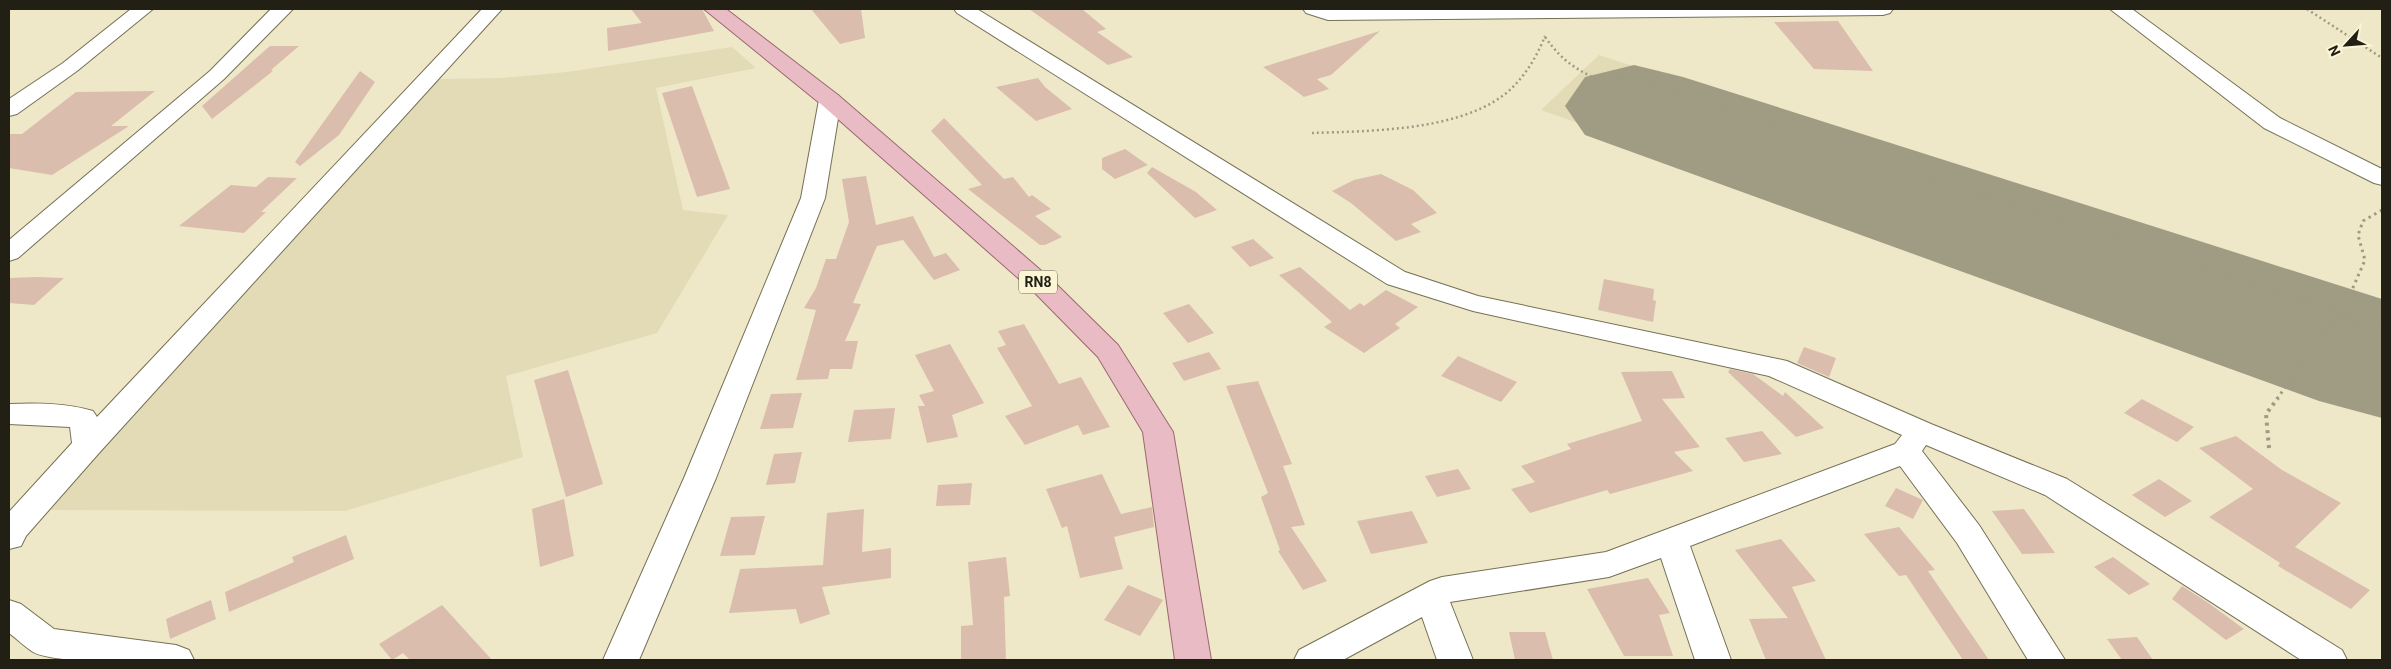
<svg xmlns="http://www.w3.org/2000/svg" width="2391" height="669" font-family="Roboto,sans-serif">
<style>
.built{fill:#e2dbb6}
.lines{fill:none;stroke-linecap:round;stroke-linejoin:round}
.runway{fill:#a09c84;fill-rule:evenodd}
.building{fill:#dbbdad}
.minor-casing{stroke:#757054;stroke-width:2}
.major-casing{stroke:#9a686e;stroke-width:2}
.path-far2{stroke:#9f9a83;stroke-width:2.5;stroke-dasharray:2 3;stroke-linecap:butt}
.path-far1{stroke:#9f9a83;stroke-width:3;stroke-dasharray:2.5 4;stroke-linecap:butt}
.path{stroke:#9f9a83;stroke-width:4;stroke-dasharray:3 4.5;stroke-linecap:butt}
.minor{fill:#fff;fill-rule:evenodd}
.major{fill:#e9bcc5;fill-rule:evenodd}
.labels{text-anchor:middle;stroke-width:5;stroke-linejoin:round;paint-order:stroke}
.shield{fill:#fbf5d6;stroke:#63604e;stroke-width:1}
.shield-label{font-size:14px;font-weight:bold;fill:#222014}
</style>
<rect width="100%" height="100%" fill="#eee8c9"/>
<g class="built">
<path d="M732,47L756,68L656,88L683,210L728,215L657,333L506,376L523,457L345,511L46,510L436,79L503,78L567,72Z"/>
<path d="M1599,55L2382,310V408L1541,110Z"/>
</g>
<g class="lines">
<path class="runway" d="M1634,65L1683,77L2382,299V418L2319,401L1585,135L1565,106L1585,77Z"/>
</g>
<g class="building">
<path d="M631,9H702L714,31L608,51L607,28L642,23Z"/>
<path d="M811,9H861L865,38L840,44Z"/>
<path d="M1029,9H1082L1106,29L1097,32L1133,57L1108,65Z"/>
<path d="M1838,21L1873,71L1814,69L1774,22Z"/>
<path d="M1380,31L1331,75L1317,79L1329,89L1304,97L1263,67Z"/>
<path d="M270,46H299L271,70L273,71L212,119L202,106Z"/>
<path d="M360,71L375,82L339,135L300,166L295,162Z"/>
<path d="M1038,78L1045,87L1072,109L1036,121L996,87Z"/>
<path d="M692,86L730,189L697,197L662,93Z"/>
<path d="M155,91L111,126H129L52,175L9,168V134H22L76,92Z"/>
<path d="M944,118L1004,179L1013,177L1029,197L1032,195L1051,209L1035,216L1062,237L1045,245H1040L968,189L982,185L931,131Z"/>
<path d="M1125,149L1148,165L1115,179L1102,169V158Z"/>
<path d="M1152,167L1196,192L1217,210L1195,218L1147,173Z"/>
<path d="M1381,174L1413,190L1437,213L1411,224L1421,232L1396,241L1351,203L1332,191L1354,180Z"/>
<path d="M866,176L876,225L913,216L934,257L946,253L960,270L934,280L903,240L877,246L853,303L861,304L845,341H858L852,369H830L828,379L796,380L816,310L804,308L816,288L826,259H836L849,222L842,179Z"/>
<path d="M268,177L297,178L261,212H266L244,233L179,226L231,185L256,187Z"/>
<path d="M1253,239L1274,258L1250,267L1231,247Z"/>
<path d="M1300,267L1350,310L1360,303L1364,306L1386,290L1418,307L1395,324L1400,328L1364,353L1324,327L1332,322L1279,275Z"/>
<path d="M37,277L64,278L34,305L9,303V278Z"/>
<path d="M1604,279L1654,289L1653,300L1656,301L1653,322L1598,310Z"/>
<path d="M1189,304L1214,333L1188,343L1163,313Z"/>
<path d="M1024,324L1059,384L1081,377L1110,427L1083,435L1078,425L1025,445L1005,416L1032,406L997,348L1006,345L998,331Z"/>
<path d="M950,344L984,403L952,415L958,437L927,443L918,406H925L919,395L934,391L915,355Z"/>
<path d="M1804,347L1836,358L1829,377L1797,363Z"/>
<path d="M1209,352L1221,369L1184,381L1172,363Z"/>
<path d="M1458,356L1517,382L1501,402L1441,376Z"/>
<path d="M1730,369L1753,374L1783,396L1785,392L1824,428L1796,437L1728,372Z"/>
<path d="M568,370L603,484L566,497L534,380Z"/>
<path d="M1672,371L1685,398L1662,399L1700,447L1674,452L1693,471L1610,494L1607,490L1530,513L1511,489L1535,482L1521,466L1571,449L1567,444L1642,421L1621,372Z"/>
<path d="M1258,381L1292,464L1283,466L1305,525L1291,527L1327,581L1303,590L1278,551L1280,550L1261,497L1268,493L1226,386Z"/>
<path d="M802,393L793,428L760,429L771,394Z"/>
<path d="M2142,399L2194,427L2177,442L2124,413Z"/>
<path d="M895,408L891,439L848,442L854,410Z"/>
<path d="M1762,431L1782,454L1744,462L1725,438Z"/>
<path d="M2236,436L2282,470L2341,503L2295,547L2370,590L2351,609L2278,566L2280,563L2209,517L2253,489L2199,448Z"/>
<path d="M802,452L795,483L766,485L774,454Z"/>
<path d="M1458,469L1471,489L1437,497L1425,476Z"/>
<path d="M1102,474L1121,514L1152,507L1154,527L1114,537L1123,569L1080,578L1067,526L1062,528L1046,489Z"/>
<path d="M2159,479L2192,501L2165,517L2132,495Z"/>
<path d="M972,483L970,505L936,506L938,485Z"/>
<path d="M1896,488L1923,500L1913,519L1885,506Z"/>
<path d="M564,499L574,556L540,567L532,509Z"/>
<path d="M864,509L862,552L891,548V578L822,587L830,614L800,624L796,609L729,613L740,569L823,565L827,513Z"/>
<path d="M2024,509L2055,553L2022,554L1992,511Z"/>
<path d="M1412,511L1428,543L1371,554L1357,521Z"/>
<path d="M765,516L755,555L720,556L731,517Z"/>
<path d="M1899,527L1935,570L1928,571L1989,660H1963L1906,575L1899,576L1864,534Z"/>
<path d="M346,535L354,559L229,612L225,592L294,562L292,557Z"/>
<path d="M1781,539L1816,581L1792,587L1826,660H1766L1749,619L1788,618L1735,550Z"/>
<path d="M1006,557L1010,596L1004,597L1006,660H961V626L973,625L968,562Z"/>
<path d="M2113,557L2150,584L2129,595L2094,567Z"/>
<path d="M1648,578L1670,613L1659,615L1673,656H1624L1587,589Z"/>
<path d="M1128,585L1163,600L1140,636L1104,620Z"/>
<path d="M2182,586L2207,602L2244,629L2226,640L2172,599Z"/>
<path d="M211,600L216,619L170,639L166,619Z"/>
<path d="M442,605L492,660H410L403,653L392,660L379,644Z"/>
<path d="M1509,632H1545L1553,660H1515Z"/>
<path d="M2137,637L2153,660H2122L2107,639Z"/>
</g>
<g class="lines">
<defs>
<g id="minor">
<path d="M131,9H153L77,71L17,114L9,116V99L63,63Z"/>
<path d="M271,9H293L224,79L18,258L9,261V240L210,71Z"/>
<path d="M482,9H502L99,453L26,536L21,546L9,549V512L72,443L70,427L9,424V404C37,403 67,403 93,411L97,417Z"/>
<path d="M954,9H977L1405,272L1478,296L1787,361L1931,424L2067,479L2342,650L2347,660H2301L2045,495L1926,445L1922,451L1979,525L2065,660H2028L1957,543L1900,466L1690,546L1731,660H1695L1661,558L1609,577L1450,602L1473,660H1437L1422,617L1343,660H1294L1299,650L1430,581L1442,577L1606,552L1895,444L1902,435L1769,376L1473,311L1387,284L957,13Z"/>
<path d="M1303,9H1893L1890,13L1883,15L1328,20L1306,13Z"/>
<path d="M2110,9H2132L2280,118L2382,169V185L2374,183L2264,128Z"/>
<path d="M830,94L838,95L841,100L825,198L716,478L639,660H603L684,478L801,198L819,100L822,95Z"/>
<path d="M9,600L21,604L54,629L176,645L189,650L194,660C164,662 56,665 33,652C25,647 17,639 9,633Z"/>
</g>
<path id="major" d="M704,9H726L838,95L1052,280L1118,345L1173,432L1211,660H1175L1143,432L1098,357L1034,292L822,105Z"/>
</defs>
<use href="#minor" class="minor-casing"/>
<use href="#major" class="major-casing"/>
<g class="path-far2">
<path d="M2307,9L2382,58"/>
<path d="M1545,37C1564,63 1576,69 1604,83L1621,74L1937,179"/>
<path d="M1312,133C1369,131 1453,131 1501,97C1521,83 1536,59 1545,36"/>
</g>
<g class="path-far1">
<path d="M1933,178L2382,327"/>
<path d="M2382,210L2363,221L2358,235L2365,260L2342,313L2382,354"/>
<path d="M2277,399L2319,339L2342,313"/>
</g>
<path class="path" d="M2269,448L2266,414L2278,398"/>
<use href="#minor" class="minor"/>
<use href="#major" class="major"/>
</g>
<g class="labels">
<rect class="shield" x="1019" y="270.5" width="38" height="23" rx="4"/>
<g class="shield-label">
<text x="1038" y="287">RN8</text>
</g>
</g>
<rect width="2391" height="669" fill="none" stroke="#222014" stroke-width="20"/>
<g transform="translate(2346 45) rotate(244)" stroke="#fbf5d6" stroke-width="4" paint-order="stroke">
<path d="M0-4L9 19L0 12L-9 19Z" fill="#222014"/>
<text y="-8" font-size="14" font-weight="bold" text-anchor="middle" fill="#222014">N</text>
</g>
</svg>
